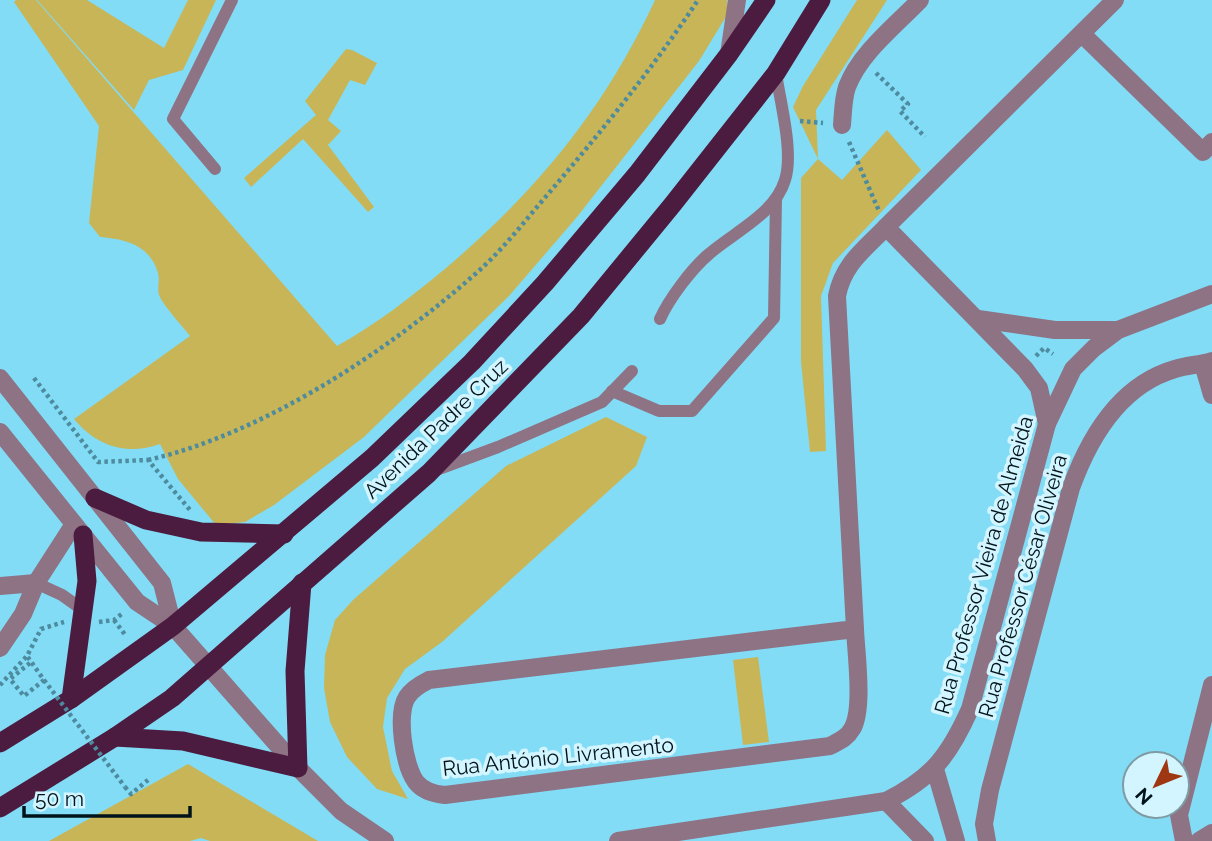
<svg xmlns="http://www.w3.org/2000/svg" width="1212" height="841" font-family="Raleway,sans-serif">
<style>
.green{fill:#c8b557}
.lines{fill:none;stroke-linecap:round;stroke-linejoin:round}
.path{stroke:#4e8b9e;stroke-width:4.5;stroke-dasharray:3.5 3.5;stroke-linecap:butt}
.service{stroke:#8e7385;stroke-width:12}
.minor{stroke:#8e7385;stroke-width:18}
.tertiary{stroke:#8e7385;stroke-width:18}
.trunk{stroke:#4c1c40;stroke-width:19}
.path-bridge{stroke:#4e8b9e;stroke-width:4.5;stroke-dasharray:3.5 3.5;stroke-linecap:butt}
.labels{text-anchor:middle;stroke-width:7;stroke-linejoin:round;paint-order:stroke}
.street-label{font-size:21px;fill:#00131a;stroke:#d3f5ff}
</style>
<rect width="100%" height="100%" fill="#82dcf6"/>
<g class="green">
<path d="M16,0H36L337,346C377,324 411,297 446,268C537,191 605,108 655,0H727V15L699,61L577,217L509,296L364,437L274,505L245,522L216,525L178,479L160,444C127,456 96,446 74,419L190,336C183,327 162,304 159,295C157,288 160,280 158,273C150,245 125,239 100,237L89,223L99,126L14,2Z"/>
<path d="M37,0H87L164,48L188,0H216L183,70L149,80L134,110Z"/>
<path d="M857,0H887L816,110L818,159L842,180L887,130L921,170L833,263L821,296L826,451L810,452L801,362V178L818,159L793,107L803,86Z"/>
<path d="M346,49L352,50L377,63L365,85L350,80L328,120L341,131L328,145L374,207L368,212L303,139L251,187L244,178L316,115L305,101Z"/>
<path d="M606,417L647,437L636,466L442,642L405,669L387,698L383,727L392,771L408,799L377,789L347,757L330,722L324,688L325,655L335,620L353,600L506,466Z"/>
<path d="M758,657L769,742L743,745L733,660Z"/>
<path d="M188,764L318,841H210L201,838L190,841H49Z"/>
</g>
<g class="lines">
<g class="path">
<path d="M876,73L908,104L900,111L925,137"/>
<path d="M800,121L823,123"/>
<path d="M849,142L879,211"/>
<path d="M1036,356L1044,348L1053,354"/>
<path d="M34,378L98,462L148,460L190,510"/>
<path d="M148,460C262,434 385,353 473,276C501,252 524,222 548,194C601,132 653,68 698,0"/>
<path d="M114,620L126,636"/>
<path d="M99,622L114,620L123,613"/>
<path d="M30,663L10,679L24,696L44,680L27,656L41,629L64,622"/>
<path d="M0,685L27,656"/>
<path d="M125,787L131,794L148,780"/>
</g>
<g class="service">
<path d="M215,169L173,119L232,0"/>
<path d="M660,319C669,299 692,268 709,254C734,232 775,214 785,180C794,152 780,102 776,73"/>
<path d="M612,391L659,411H692L774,318L776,199"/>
<path d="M436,470L498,447L602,402L632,371"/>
<path d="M36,583L62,595L83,610"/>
</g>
<g class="minor">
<path d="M1082,34L1203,152L1212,142"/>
<path d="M729,54L737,0"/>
<path d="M842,125C843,113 843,99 847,87C860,53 895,26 920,0"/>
<path d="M978,319L1055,330H1118"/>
<path d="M1203,364L1212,395"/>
<path d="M1047,424L1039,388L1025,369L886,227L1115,0"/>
<path d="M0,586L36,583"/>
<path d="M855,629C856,653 864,710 852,729C847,738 839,741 830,746L445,795C434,794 423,791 416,782C404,766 396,714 407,697C412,689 421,684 429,680L855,629L837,296C843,264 864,250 886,227"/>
<path d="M0,648L23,614L36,583L74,524"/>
<path d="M935,769L956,841"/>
<path d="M886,801L925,841"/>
<path d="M987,841L984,824L990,790L1071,488C1089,438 1120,385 1175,369C1187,365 1200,365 1212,361"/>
<path d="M1184,841L1179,815L1212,685"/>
<path d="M1199,841L1212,833"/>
</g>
<g class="tertiary">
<path d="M0,378L162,583L173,626"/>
<path d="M0,432L137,602L173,626L298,768L341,811L385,841"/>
<path d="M618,841L886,801C932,778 949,756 970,709L1047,424L1073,369L1094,348L1118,330L1212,294"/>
</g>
<g class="trunk">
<path d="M95,498L146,520L201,532L284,534"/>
<path d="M71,699L87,581L83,535"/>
<path d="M115,737L183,741L298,768L295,671L302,583"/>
<path d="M0,743L71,699L173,626L372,458L472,362L545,283L637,174L729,54L766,0"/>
<path d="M0,808L115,737L172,698L429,473L581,316L673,204L776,73L821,0"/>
</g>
<path class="path-bridge" d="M44,680L125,787"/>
</g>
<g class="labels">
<g class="street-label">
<text transform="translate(436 429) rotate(-44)" y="7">Avenida Padre Cruz</text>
<text transform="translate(984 565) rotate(-74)" y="7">Rua Professor Vieira de Almeida</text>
<text transform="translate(1023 586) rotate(-74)" y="7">Rua Professor César Oliveira</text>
<text transform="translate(558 757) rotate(-6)" y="7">Rua António Livramento</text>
</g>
</g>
<g transform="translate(1156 785) rotate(227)"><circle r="33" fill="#d3f5ff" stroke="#7f9ba3" stroke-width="2"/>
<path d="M0-5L12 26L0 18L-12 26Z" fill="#9e3712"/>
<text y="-10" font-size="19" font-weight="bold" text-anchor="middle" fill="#00131a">N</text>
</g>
<path d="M24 806v10h166v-10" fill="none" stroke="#00131a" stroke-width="3.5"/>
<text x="35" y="806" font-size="21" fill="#00131a" stroke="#d3f5ff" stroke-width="5" paint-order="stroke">50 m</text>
</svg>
